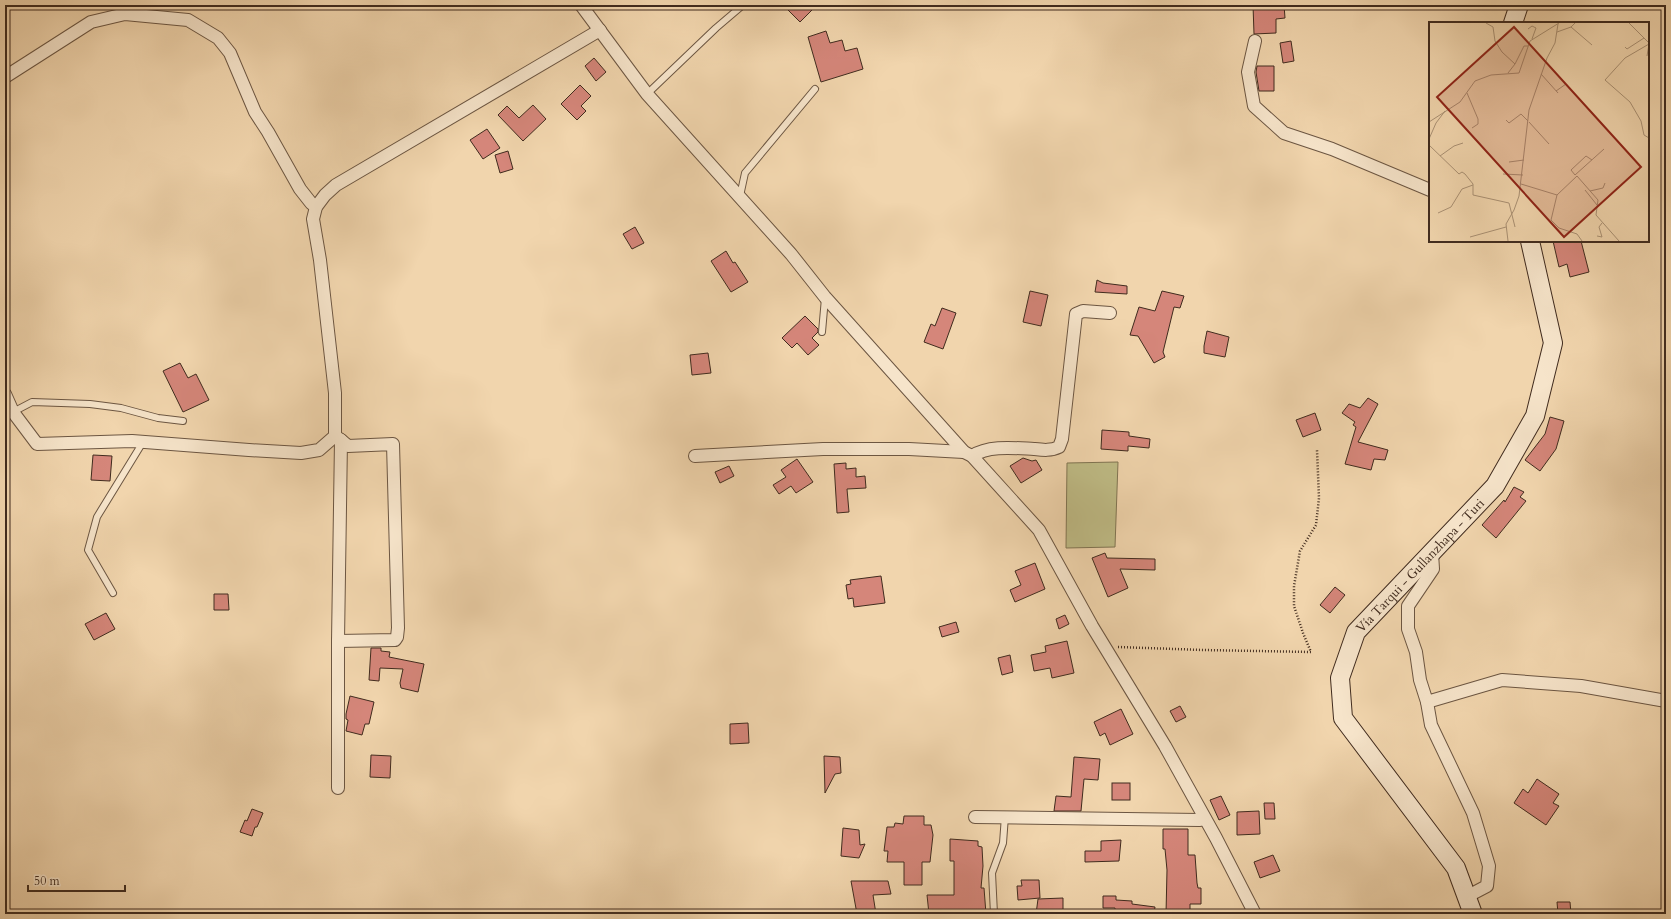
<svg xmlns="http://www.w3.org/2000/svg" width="1671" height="919" font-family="Cardo,serif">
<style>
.green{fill:#bfbc86;stroke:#807452}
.building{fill:#d5867a;stroke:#402b1e}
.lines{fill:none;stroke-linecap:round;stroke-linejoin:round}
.service-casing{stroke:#6c5642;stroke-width:8}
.minor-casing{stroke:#6c5642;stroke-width:14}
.secondary-casing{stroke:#402b1e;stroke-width:20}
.path{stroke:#402b1e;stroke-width:2.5;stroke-dasharray:1 2;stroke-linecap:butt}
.service{stroke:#f6e4ca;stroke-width:6}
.minor{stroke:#f6e4ca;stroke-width:12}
.secondary{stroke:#f6e4ca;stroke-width:18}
.labels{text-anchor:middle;stroke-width:3.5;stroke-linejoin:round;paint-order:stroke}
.street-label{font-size:13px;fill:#402b1e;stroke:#f6e4ca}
.inset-road{fill:none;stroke:#aa9174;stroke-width:1}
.view{fill:#8f2418;fill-opacity:0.15;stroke:#8f2418;stroke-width:2}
.inset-edge{fill:none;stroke:#402b1e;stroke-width:2}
</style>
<rect width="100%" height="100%" fill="#f1d5ad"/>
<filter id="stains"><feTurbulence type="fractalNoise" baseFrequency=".005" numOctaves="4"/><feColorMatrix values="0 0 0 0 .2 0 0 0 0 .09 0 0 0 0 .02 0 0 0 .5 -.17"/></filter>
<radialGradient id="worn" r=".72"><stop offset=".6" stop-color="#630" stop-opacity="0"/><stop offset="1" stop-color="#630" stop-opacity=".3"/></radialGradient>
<path class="green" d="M1118,462L1115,547L1066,548L1067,463Z"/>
<g class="building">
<path d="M783,5H817L800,22Z"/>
<path d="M1253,5H1284L1285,18L1276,19V33L1254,34Z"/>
<path d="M826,31L830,43L842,40L845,51L857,48L863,69L821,82L808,37Z"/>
<path d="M1291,41L1294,61L1283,63L1280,43Z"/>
<path d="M594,58L606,72L596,81L585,66Z"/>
<path d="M1257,66H1274V91H1259L1256,72Z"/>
<path d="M580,85L591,96L581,106L586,111L577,120L561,104Z"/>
<path d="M533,105L546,119L523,141L498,115L507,106L519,118Z"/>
<path d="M487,129L500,148L483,159L470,140Z"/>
<path d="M508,151L513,169L500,173L495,155Z"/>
<path d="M635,227L644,243L632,249L623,234Z"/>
<path d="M1553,241H1581L1589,272L1570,277L1567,264L1559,267Z"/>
<path d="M726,251L733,263L735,262L748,282L731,292L711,261Z"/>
<path d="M1097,280L1103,283L1127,286V294L1095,292Z"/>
<path d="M1030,291L1048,295L1041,326L1023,322Z"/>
<path d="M1162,291L1184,296L1180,308L1174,307L1163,352L1165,357L1154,363L1138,336L1130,335L1139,307L1155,311Z"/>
<path d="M942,308L956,313L943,349L924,342L931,324L935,326Z"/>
<path d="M805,316L818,329V332L812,338L819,345L808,355L797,343L792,348L782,338Z"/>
<path d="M1207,331L1229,337L1225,357L1204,353V346Z"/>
<path d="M708,353L711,373L692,375L690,355Z"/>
<path d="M180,363L188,378L196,374L209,400L183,412L163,371Z"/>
<path d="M1368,398L1378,404L1358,442L1388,450L1385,460L1374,459L1371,470L1345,464L1356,427L1353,425L1355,422L1342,413L1349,404L1360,408Z"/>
<path d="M1315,413L1321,430L1303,437L1296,420Z"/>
<path d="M1550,417L1564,421L1556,449L1540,471L1525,460L1545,434Z"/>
<path d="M1102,430L1129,432V436L1150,439L1149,448L1128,446V451L1101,449Z"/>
<path d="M93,455L112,456L110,481L91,480Z"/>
<path d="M1023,458L1032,461L1036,460L1042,470L1021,483L1010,466Z"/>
<path d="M797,459L813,482L796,493L791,486L779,494L773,485L786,477L781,470Z"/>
<path d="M846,463V469L856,468V477L865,476L866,488L847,489L849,512L837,513L834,464Z"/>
<path d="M729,466L734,476L720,483L715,472Z"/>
<path d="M1514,487L1524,492L1520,497L1526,501L1496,538L1482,525L1504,500L1505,502Z"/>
<path d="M1105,553L1107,558L1155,559V570L1120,569L1128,588L1108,597L1092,558Z"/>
<path d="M1035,563L1045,589L1015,602L1010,590L1021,585L1015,571Z"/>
<path d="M881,576L885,603L854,607L853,598L848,599L846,585L851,584L850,580Z"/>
<path d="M1335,587L1345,595L1330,613L1320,605Z"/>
<path d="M214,594H228L229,610H214Z"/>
<path d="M106,613L115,629L94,640L85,624Z"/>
<path d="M1065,615L1069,624L1059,629L1056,619Z"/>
<path d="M956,622L959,632L942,637L939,627Z"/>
<path d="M1067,641L1074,673L1052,678L1050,668L1034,671L1031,655L1046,652L1045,646Z"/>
<path d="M371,648H381V651L390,652L389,657L424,664L418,692L401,688L400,683L403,669L380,668L379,681L369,680Z"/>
<path d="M1010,655L1013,672L1002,675L998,658Z"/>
<path d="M350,696L374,702L369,724H365L362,735L346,731L348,720L346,719V714Z"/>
<path d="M1180,706L1186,717L1176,722L1170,711Z"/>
<path d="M1121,709L1133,734L1110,745L1105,733L1100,736L1094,722Z"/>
<path d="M748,723L749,743L730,744V724Z"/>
<path d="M371,755L391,756L390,778L370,777Z"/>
<path d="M824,756L840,757L841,773L835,774L825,793Z"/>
<path d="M1074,757L1100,759L1098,780L1084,779L1081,811H1054L1056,796L1071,797Z"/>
<path d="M1537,779L1559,794L1553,803L1559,806L1546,825L1514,803L1523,789L1528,793Z"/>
<rect x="1112" y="783" width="18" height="17"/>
<path d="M1221,796L1230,815L1219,820L1210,800Z"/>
<path d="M1264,803H1274L1275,819H1265Z"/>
<path d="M252,809L263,813L257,827H255L252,836L240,832L245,820L247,821Z"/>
<path d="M1259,811L1260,834L1237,835V812Z"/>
<path d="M904,816H924V825H931L933,835L930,862H922V885H904V862H887L888,851H884L887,827H894L895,823L903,824Z"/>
<path d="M843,828L859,830L860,845L865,844L859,858L841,856Z"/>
<path d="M1163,829H1188V855H1195L1197,883L1198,888H1201V904H1190V914H1166L1167,870L1165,849H1163Z"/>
<path d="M950,839L978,841V846L982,847L983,866L981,888H984L986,914H929L927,895H954V861H950Z"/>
<path d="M1121,840L1119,861L1085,862V851H1101V841Z"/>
<path d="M1273,855L1280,871L1260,878L1254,862Z"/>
<path d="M1021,880H1039L1040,898L1018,900L1017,886H1022Z"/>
<path d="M851,881H888L891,894L873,895L876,914H857Z"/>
<path d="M1103,896H1116V900L1132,901V904L1155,907L1154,914H1115V908H1103Z"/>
<path d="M1063,898V914H1036L1038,899Z"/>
<path d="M1557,902H1570L1571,914H1558Z"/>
</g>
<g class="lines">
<defs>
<g id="service">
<path d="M647,94L716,28L743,5"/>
<path d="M740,196L745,173L815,89"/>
<path d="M822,332L825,298"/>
<path d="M13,412L32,402L90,404L121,408L158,418L183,421"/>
<path d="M113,593L88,550L97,517L143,442"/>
<path d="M994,914L992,873L1003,843L1005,816"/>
</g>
<g id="minor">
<path d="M581,5L647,94L791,254L825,297L964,452L972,456L1039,530L1092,626L1165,746L1216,838L1255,914"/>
<path d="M1255,41L1248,72L1254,106L1284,133L1332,149L1430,190"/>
<path d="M5,77L91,22L125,14L188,20L218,38L230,53L255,112L268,132L300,189L311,203L316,207"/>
<path d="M5,394L13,412L37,444L132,441L249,450L301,453L319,450L335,436V393L320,260L313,219L316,207L325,195L336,185L600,30"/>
<path d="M335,436L341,440L338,641V788"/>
<path d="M695,456L823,449H909L964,452"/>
<path d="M972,456C989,445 1014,448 1034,449C1043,450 1051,451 1059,447L1062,439L1076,314L1083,311L1110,313"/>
<path d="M1432,553L1433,569L1408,606V629L1416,652L1420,680L1427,702L1502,680L1581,686L1666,701"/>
<path d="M338,641L395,640L397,637L398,628L393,444L348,446L341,440"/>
<path d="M1427,702L1431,725L1473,813L1489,866L1487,886L1466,897"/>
<path d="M975,817L1199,820L1205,819"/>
</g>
<g id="secondary">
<path d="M1513,23L1519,5"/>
<path id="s1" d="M1473,914L1456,868L1343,718L1340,678L1356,632L1495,486L1535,416L1553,343L1530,241"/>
</g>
</defs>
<use href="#service" class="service-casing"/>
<use href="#minor" class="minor-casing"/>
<use href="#secondary" class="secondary-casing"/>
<path class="path" d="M1118,647L1203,650L1311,652L1303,633L1294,606V586L1300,551L1316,525L1319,498L1317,450"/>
<use href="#service" class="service"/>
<use href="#minor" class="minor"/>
<use href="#secondary" class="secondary"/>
</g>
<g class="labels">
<g class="street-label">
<text dy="5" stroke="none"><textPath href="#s1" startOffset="418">Vía Tarqui - Gullanzhapa - Turi</textPath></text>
</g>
</g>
<g transform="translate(1429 22)">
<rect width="220" height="220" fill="#f1d5ad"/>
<path class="inset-road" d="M57,1L64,5L66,19L73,30L86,42L79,51M200,1L220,21M142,5L163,23M99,7L103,4L107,6L103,17M128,10L142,5L146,1M220,22L196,36L176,58L201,80L212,99L215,113L220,116M196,25L198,27L215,16M218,34L220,22M86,42L95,24H99M112,52L129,71M127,69L137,62M38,71L49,97V102L43,106M77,98L80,101L92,92L99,99M0,100L31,80L46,59L62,53L90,51L101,19L130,1M100,100L120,122M0,117L7,101L16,89M0,123L30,152L33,150L36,152L44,162V173L80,181L86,205M11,134L25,124L34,121M80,140L95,138M74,152L94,153M146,153L175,127M146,153L142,148L157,134L163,138M92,162L128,173L148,154L169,178L167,193L190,219M156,168L168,183M161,169L174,166L176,161M128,173L122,198L130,206L148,212L153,219M9,191L22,185L33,167L44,163M168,214L173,215L170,205L173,201M41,215L77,205M79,219L77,202L85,188L90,174L100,88L118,36L126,21L129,2"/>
<path class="view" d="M85,5L212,145L135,215L8,75Z"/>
<rect width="220" height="220" class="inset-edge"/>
</g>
<rect width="1671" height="919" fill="none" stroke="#f1d5ad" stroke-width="20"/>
<rect x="6" y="6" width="1659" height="907" fill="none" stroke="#402b1e" stroke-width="2"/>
<rect x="10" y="10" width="1651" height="899" fill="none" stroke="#402b1e"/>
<path d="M28 885v6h97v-6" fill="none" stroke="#402b1e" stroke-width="2"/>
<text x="34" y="885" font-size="12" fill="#402b1e" stroke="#f6e4ca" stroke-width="3" paint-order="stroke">50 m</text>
<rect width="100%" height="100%" filter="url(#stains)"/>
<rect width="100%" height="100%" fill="url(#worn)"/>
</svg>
